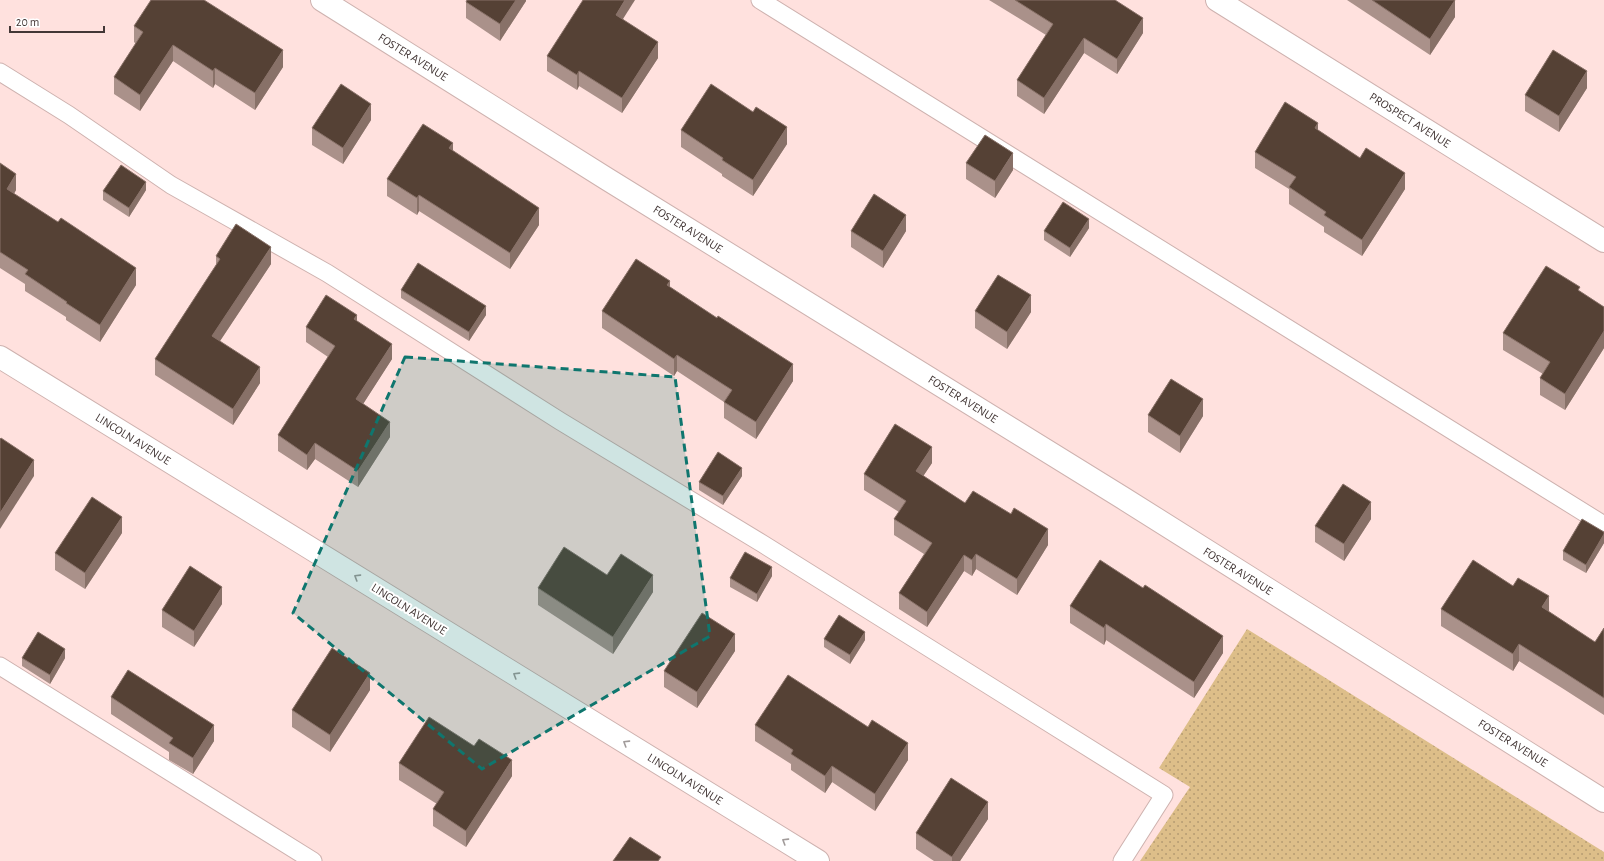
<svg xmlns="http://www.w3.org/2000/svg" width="1604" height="861" font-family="'Alegreya Sans',sans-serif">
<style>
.grass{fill:url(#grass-dots)}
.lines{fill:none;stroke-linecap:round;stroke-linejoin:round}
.service-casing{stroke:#ceb2af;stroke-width:19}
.minor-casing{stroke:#ceb2af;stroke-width:24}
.service{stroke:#fff;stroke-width:17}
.minor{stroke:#fff;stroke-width:22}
.wall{fill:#aa918a}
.shaded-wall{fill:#887168}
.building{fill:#554135;stroke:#887168}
.oneway{stroke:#a19b9a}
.marked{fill:#0f766e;fill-opacity:0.2;stroke:#0f766e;stroke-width:3;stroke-dasharray:8 5;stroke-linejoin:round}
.labels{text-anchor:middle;stroke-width:4;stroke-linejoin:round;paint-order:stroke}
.street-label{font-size:12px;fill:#433736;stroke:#fff}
</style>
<defs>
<pattern id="grass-dots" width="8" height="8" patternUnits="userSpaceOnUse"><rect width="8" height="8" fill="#ddbe89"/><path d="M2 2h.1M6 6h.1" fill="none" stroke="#b59b71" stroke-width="1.8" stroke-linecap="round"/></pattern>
</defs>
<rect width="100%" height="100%" fill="#ffe1de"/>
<path class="grass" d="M1247,629L1604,852V861H1140L1190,787L1159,768Z"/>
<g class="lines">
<defs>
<g id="service">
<path d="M760,0L1604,525"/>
<path d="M0,72L69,115L171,185L327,273L560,421L763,544L1164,795L1122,861"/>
<path d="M0,666L313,861"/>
</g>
<g id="minor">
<path d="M322,0L607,179L1123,498L1604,801"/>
<path d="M1217,0L1604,241"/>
<path d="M0,357L818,861"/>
</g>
</defs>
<use href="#service" class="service-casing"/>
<use href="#minor" class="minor-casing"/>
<use href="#service" class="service"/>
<use href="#minor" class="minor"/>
</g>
<g class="wall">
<path d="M526,0V1L500,41L466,18V2Z"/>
<path d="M989,0H1115L1143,33L1117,74L1084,53L1044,114L1017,96V80L1046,35Z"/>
<path d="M1347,0H1455V17L1430,55Z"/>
<path d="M623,19L658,58L622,113L579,86L577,90L547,71V56Z"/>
<path d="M134,26L283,67L255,110L215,84L213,88L173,61L140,111L114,94V77L136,44L134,42Z"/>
<path d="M1587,88L1559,132L1525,111V95Z"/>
<path d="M371,120L343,164L312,145V128Z"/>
<path d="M681,130L787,144L753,196L722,176V174L681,147Z"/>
<path d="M1318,130L1405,189L1362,256L1324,232V227L1289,204V189L1255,168V152Z"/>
<path d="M453,151L539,225L510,269L419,211L417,215L387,196V179Z"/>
<path d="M0,163L16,190L14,194L136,285L100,342L66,320V317L25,291V284L0,268Z"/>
<path d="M966,163L1013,170L995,198L966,179Z"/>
<path d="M146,190L129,217L103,200V191Z"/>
<path d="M1089,228L1070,257L1044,240V231Z"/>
<path d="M851,231H906L883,268L851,247Z"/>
<path d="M216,256L271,264L220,341L260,383L233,425L155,375V359L216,265Z"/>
<path d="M670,287L793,381L756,439L724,418V402L677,371L674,376L602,328V311Z"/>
<path d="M401,290L486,315L469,341L401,298Z"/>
<path d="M1580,292L1604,307V348L1565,410L1540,395V378L1543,374L1503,350V333Z"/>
<path d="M975,311L1031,312L1007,349L975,328Z"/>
<path d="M357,321L392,359L363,404L390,437L358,487L315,459L307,470L278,451V435L328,357L306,342V327Z"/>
<path d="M1148,415L1203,416L1180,453L1148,432Z"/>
<path d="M932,463L923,476L965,503L1048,545L1017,595L976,569L972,576L964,571L927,627L899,609V593L924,554L894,535V519L899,512L864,490V474Z"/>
<path d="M742,476L723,505L699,490V482Z"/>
<path d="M1371,519L1344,561L1315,542V526Z"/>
<path d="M1604,532V543L1586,573L1563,560V551Z"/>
<path d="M122,533L85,589L55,570V553Z"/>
<path d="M607,575L653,592L613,654L538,605V588Z"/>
<path d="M772,576L757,602L730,587V578Z"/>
<path d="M222,604L194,647L162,627V610Z"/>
<path d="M1070,606L1223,653L1194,698L1106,640L1104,645L1070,623Z"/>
<path d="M1441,609L1595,642L1604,628V715L1562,688L1519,661L1513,671L1441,626Z"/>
<path d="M824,639L865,640L850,664L824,647Z"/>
<path d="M735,651L697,708L664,687V671Z"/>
<path d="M22,658H65L50,684L22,666Z"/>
<path d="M370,690L330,752L292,727V710Z"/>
<path d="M111,697L214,741L193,774L169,760V752L111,714Z"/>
<path d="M755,725L908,760L875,811L832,782L825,793L791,770V764L755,741Z"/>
<path d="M399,763L512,776L466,847L433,826V809L437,804L399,780Z"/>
<path d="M988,819L960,861H934L916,849V833Z"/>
</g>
<g class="shaded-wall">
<path d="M516,0H526V1L500,41V24Z"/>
<path d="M625,0H635L616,30V15Z"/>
<path d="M1455,0V17L1430,55V39Z"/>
<path d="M1143,18V33L1117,74V59Z"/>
<path d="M1084,38V53L1044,114V98Z"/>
<path d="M658,42V58L622,113V98Z"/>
<path d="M173,45V61L140,111V95Z"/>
<path d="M283,50V67L255,110V93Z"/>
<path d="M215,68V84L213,88V71Z"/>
<path d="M579,71V86L577,90V75Z"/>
<path d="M1587,71V88L1559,132V116Z"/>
<path d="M371,104V120L343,164V148Z"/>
<path d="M1318,123V140L1315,128Z"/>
<path d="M787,127V144L753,196V180Z"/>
<path d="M453,143V160L449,148Z"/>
<path d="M1013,153V170L995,198V181Z"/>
<path d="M1405,173V189L1362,256V240Z"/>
<path d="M16,174V190L7,205V189Z"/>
<path d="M146,182V190L129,217V208Z"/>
<path d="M419,195V211L417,215V198Z"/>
<path d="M539,208V225L510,269V253Z"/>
<path d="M906,215V231L883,268V251Z"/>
<path d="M1089,219V228L1070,257V248Z"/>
<path d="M271,247V264L212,353V336Z"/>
<path d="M136,268V285L100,342V325Z"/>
<path d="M670,281V297L667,285Z"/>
<path d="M1031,295V312L1007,349V332Z"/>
<path d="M486,306V315L469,341V332Z"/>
<path d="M357,315V330L354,319Z"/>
<path d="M1604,331V348L1565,410V394Z"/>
<path d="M392,344V359L356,415V399Z"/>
<path d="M677,355V371L674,376V359Z"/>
<path d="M793,364V381L756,439V422Z"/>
<path d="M260,367V383L233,425V409Z"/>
<path d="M1203,399V416L1180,453V436Z"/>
<path d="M390,422V437L358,487V471Z"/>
<path d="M315,443V459L307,470V455Z"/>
<path d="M932,447V463L916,487V471Z"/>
<path d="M34,460V476L0,529V513Z"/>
<path d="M742,468V476L723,505V496Z"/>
<path d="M1371,502V519L1344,561V544Z"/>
<path d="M122,517V533L85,589V573Z"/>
<path d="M1048,529V545L1017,595V579Z"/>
<path d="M1604,534V543L1586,573V565Z"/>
<path d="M976,554V569L972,576V560Z"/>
<path d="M964,555V571L927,627V612Z"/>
<path d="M772,567V576L757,602V594Z"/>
<path d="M653,575V592L613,654V637Z"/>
<path d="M222,587V604L194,647V631Z"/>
<path d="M1549,596V613L1542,607Z"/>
<path d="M1106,624V640L1104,645V628Z"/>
<path d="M865,632V640L850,664V655Z"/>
<path d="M735,634V651L697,708V692Z"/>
<path d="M1223,636V653L1194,698V682Z"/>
<path d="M1519,644V661L1513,671V654Z"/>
<path d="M65,649V658L50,684V675Z"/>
<path d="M370,673V690L330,752V735Z"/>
<path d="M214,725V741L193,774V758Z"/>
<path d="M908,743V760L875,811V794Z"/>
<path d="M512,760V776L466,847V831Z"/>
<path d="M832,766V782L825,793V776Z"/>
<path d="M988,802V819L960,861H952V857Z"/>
</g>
<g class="building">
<path d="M151,0H204L283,50L255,93L215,68L213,71L173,45L140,95L114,77L143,32L134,26Z"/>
<path d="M467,0H516L500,24L466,2Z"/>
<path d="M583,0H625L616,15L658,42L622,98L579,71L577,75L547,56Z"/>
<path d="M1015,0H1115L1143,18L1117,59L1084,38L1044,98L1017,80L1053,24Z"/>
<path d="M1372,0H1455L1430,39Z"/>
<path d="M1553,50L1587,71L1559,116L1525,95Z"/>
<path d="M341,84L371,104L343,148L312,128Z"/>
<path d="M711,84L753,112L756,107L787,127L753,180L722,160L723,158L681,130Z"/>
<path d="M1285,102L1318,123L1315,128L1360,158L1366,148L1405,173L1362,240L1324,215L1326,212L1289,187L1296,177L1255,152Z"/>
<path d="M423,124L453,143L449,148L539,208L510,253L419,195L417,198L387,179Z"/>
<path d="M985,135L1013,153L995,181L966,163Z"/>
<path d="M0,163L16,174L7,189L58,222L61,218L136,268L100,325L66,303L67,302L25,274L28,270L0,252Z"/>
<path d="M121,165L146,182L129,208L103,191Z"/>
<path d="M874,194L906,215L883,251L851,231Z"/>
<path d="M1063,202L1089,219L1070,248L1044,231Z"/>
<path d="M236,224L271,247L212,336L260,367L233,409L155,359L220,259L216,256Z"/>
<path d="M636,259L670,281L667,285L717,318L718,316L793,364L756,422L724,402L732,390L677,355L674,359L602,311Z"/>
<path d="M418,263L486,306L469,332L401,290Z"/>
<path d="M1546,266L1580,287L1578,290L1604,307V331L1565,394L1540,378L1550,362L1503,333Z"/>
<path d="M998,275L1031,295L1007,332L975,311Z"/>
<path d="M326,295L357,315L354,319L392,344L356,399L390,422L358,471L315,443L307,455L278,435L335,346L306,327Z"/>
<path d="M1171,379L1203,399L1180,436L1148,415Z"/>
<path d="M895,424L932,447L916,471L965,503L973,491L1011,514L1014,508L1048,529L1017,579L976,554L972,560L964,555L927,612L899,593L932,543L894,519L906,501L864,474Z"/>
<path d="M1,438L34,460L0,513V439Z"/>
<path d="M718,452L742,468L723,496L699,482Z"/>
<path d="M1343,484L1371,502L1344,544L1315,526Z"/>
<path d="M92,497L122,517L85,573L55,553Z"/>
<path d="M1582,519L1604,532V534L1586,565L1563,551Z"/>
<path d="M564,547L607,575L621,554L653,575L613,637L538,588Z"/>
<path d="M745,552L772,567L757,594L730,578Z"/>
<path d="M1100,560L1143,588L1145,585L1223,636L1194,682L1106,624L1104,628L1070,606Z"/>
<path d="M1473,560L1513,586L1518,578L1549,596L1542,607L1595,642L1604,628V698L1562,671L1519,644L1513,654L1441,609Z"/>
<path d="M190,566L222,587L194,631L162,610Z"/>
<path d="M702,613L735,634L697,692L664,671Z"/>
<path d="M839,615L865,632L850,655L824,639Z"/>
<path d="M38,632L65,649L50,675L22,658Z"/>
<path d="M332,648L370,673L330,735L292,710Z"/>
<path d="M128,670L214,725L193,758L169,743L173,738L111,697Z"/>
<path d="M788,675L868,727L872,720L908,743L875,794L832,766L825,776L791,754L793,750L755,725Z"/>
<path d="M429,717L474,746L479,739L512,760L466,831L433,809L444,792L399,763Z"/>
<path d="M951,778L988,802L952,857L916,833Z"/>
<path d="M630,837L661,857L658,861H613Z"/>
</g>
<defs><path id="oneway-chevron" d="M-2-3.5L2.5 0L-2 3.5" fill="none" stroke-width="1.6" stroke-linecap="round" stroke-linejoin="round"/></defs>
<g class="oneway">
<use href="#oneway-chevron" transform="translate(357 577) rotate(-148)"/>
<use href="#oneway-chevron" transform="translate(516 675) rotate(-148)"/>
<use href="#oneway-chevron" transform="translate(626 743) rotate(-148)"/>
<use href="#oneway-chevron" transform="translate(785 841) rotate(-148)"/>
</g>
<path class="marked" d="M405,357L675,377L710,636L482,769L293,613Z"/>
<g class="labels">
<g class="street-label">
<text transform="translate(413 57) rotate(32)" y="4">FOSTER AVENUE</text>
<text transform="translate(1410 120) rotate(32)" y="4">PROSPECT AVENUE</text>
<text transform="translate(688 229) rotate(32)" y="4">FOSTER AVENUE</text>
<text transform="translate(963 399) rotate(32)" y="4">FOSTER AVENUE</text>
<text transform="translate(133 439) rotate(32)" y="4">LINCOLN AVENUE</text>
<text transform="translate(1238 571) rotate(32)" y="4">FOSTER AVENUE</text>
<text transform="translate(409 609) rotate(32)" y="4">LINCOLN AVENUE</text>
<text transform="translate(1513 743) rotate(32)" y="4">FOSTER AVENUE</text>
<text transform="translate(685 779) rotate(32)" y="4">LINCOLN AVENUE</text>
</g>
</g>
<path d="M10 26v6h94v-6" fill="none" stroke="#433736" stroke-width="2"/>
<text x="16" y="26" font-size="12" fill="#433736" stroke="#ffffff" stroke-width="3" paint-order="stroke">20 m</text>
</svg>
